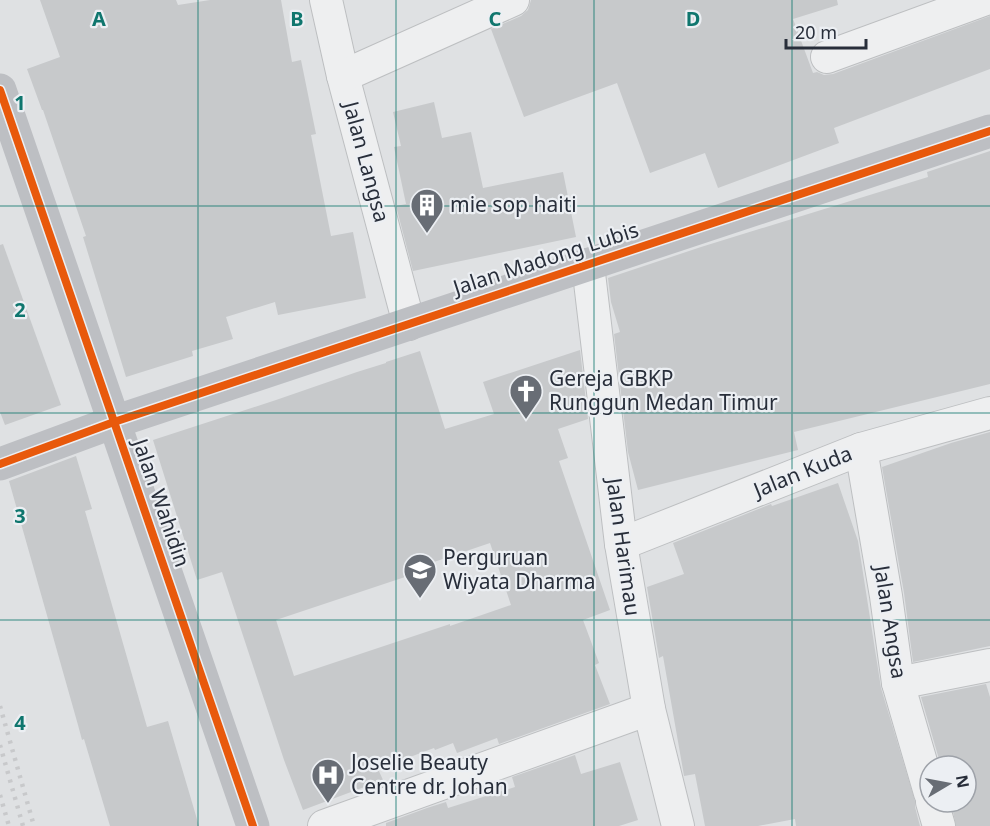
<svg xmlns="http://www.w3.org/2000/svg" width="990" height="826" font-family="'Noto Sans',sans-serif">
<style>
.building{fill:#c7c9cb;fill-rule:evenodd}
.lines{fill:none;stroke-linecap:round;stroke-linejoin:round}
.street-casing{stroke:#bdbfc1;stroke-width:34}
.street{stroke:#eeeff0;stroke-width:32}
.secondary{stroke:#bdbfc3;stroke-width:33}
.rail{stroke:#c8c9cb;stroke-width:4.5;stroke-dasharray:3 6;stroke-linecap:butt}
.cycleway-casing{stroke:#eceff3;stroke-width:11}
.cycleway{stroke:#e8590c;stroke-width:8}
.grid{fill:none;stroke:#0f766e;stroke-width:1.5;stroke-opacity:0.55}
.labels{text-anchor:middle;stroke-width:4.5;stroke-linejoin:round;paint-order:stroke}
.street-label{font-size:21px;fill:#282e3a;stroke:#eceff3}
.poi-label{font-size:21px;fill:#282e3a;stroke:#eceff3;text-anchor:start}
.grid-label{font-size:20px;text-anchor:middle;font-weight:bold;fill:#0f766e;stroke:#eceff3;stroke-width:4.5;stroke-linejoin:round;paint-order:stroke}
</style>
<rect width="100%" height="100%" fill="#dfe1e3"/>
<g class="building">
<path d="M40,0H176L178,5L210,0H281L292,62L301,60L316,134L311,135L331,236L353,232L366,298L278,315L275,302L226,317L233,339L192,351L193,356L126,377L83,237L86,236L43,110H42L27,69L60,57Z"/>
<path d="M531,0H837L838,5L793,19L813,73L817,72L824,75L833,74L990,16V69L834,128L839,143L718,188L705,153L650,173L617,83L524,117L491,29L521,16L528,10Z"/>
<path d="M434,102L442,138L471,132L483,188L563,172L576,237L413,271L396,206L406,204L394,147L401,146L393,112Z"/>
<path d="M990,151V384L794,432L798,450L638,490L628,452L614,334L620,332L611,302L608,278L701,247L928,177L927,172Z"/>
<path d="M3,244L61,405L5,425L0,412V245Z"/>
<path d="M580,350L588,419L558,429L568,458L559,461L610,610L583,620L599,663L595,665L610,704L499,744L497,738L457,753L453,743L435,750L434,748L378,769L383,780L303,810L284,760L222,572L197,580L153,440L276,400L357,372L386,363V362L420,351L445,429L494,414L483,382ZM490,543L511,605L450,626V624L294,676L276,620L429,569L428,564Z"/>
<path d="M990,432V646L913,662L904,593L882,467L951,443Z"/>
<path d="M76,456L92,509L85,511L147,727L168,721L199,826H110L84,739L82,740L78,725L9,481Z"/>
<path d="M838,483L858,541L881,688L915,801V807L920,826H796L795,819L758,826H705L695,774L684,776L683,770L663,656L659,658L647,587L684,574L673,543L771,504L772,506Z"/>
<path d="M986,684L990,697V826H956L951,802H966V766H941L921,697Z"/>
<path d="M575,755L581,774L620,762L638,820L619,826H386V823L427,808L446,802L448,808L515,787L512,777Z"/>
</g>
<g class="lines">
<defs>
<g id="street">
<path d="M326,0L343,76L409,324"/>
<path d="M827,57L983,0"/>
<path d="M343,76L513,0"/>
<path d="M588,265L621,544L649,709L678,826"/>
<path d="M861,449L886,596L898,683L930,793"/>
<path d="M621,544L861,449L990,413"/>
<path d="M898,683L990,665"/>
<path d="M932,802L939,826"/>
<path d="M324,826L649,709"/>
</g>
</defs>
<use href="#street" class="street-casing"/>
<use href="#street" class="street"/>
<g class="secondary">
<path d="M0,90L253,826"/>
<path d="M0,464L114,422L990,131"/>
</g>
<g class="rail">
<path d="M0,706L34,826"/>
<path d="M0,745L23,826"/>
<path d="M0,795L9,826"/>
</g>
<defs>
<g id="cycleway">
<path d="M0,90L253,826"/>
<path d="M0,464L114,422L990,131"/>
</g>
</defs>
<use href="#cycleway" class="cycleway-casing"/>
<use href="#cycleway" class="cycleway"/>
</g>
<path class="grid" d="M198,0V826M396,0V826M594,0V826M792,0V826M0,206H990M0,413H990M0,620H990"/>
<defs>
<symbol id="building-pin" viewBox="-11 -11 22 30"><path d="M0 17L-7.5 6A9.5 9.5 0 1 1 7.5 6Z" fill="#686d75" stroke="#eceff3"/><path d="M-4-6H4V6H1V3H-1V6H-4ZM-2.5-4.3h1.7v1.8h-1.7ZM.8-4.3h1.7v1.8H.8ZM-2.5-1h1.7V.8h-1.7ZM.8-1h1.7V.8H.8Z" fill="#fff"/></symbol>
<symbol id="church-pin" viewBox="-11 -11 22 30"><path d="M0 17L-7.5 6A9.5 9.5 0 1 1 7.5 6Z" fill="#686d75" stroke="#eceff3"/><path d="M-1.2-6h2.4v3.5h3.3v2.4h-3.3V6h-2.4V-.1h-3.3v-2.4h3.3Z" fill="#fff"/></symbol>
<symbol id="school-pin" viewBox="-11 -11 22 30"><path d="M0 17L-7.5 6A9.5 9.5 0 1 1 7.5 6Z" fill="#686d75" stroke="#eceff3"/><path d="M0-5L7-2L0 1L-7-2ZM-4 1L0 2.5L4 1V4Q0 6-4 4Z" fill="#fff"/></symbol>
<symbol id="hospital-pin" viewBox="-11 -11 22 30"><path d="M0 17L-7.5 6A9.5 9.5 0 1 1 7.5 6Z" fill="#686d75" stroke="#eceff3"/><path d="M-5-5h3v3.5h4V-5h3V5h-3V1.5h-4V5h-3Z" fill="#fff"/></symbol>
</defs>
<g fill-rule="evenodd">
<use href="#building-pin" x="408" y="186" width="38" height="52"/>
<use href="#church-pin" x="507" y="372" width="38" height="52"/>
<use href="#school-pin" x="401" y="551" width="38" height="52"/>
<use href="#hospital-pin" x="309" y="756" width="38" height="52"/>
</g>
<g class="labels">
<g class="street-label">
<text transform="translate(366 162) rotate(75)" y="7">Jalan Langsa</text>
<text transform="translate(546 259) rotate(-18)" y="7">Jalan Madong Lubis</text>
<text transform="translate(803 472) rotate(-22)" y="7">Jalan Kuda</text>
<text transform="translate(161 503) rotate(71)" y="7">Jalan Wahidin</text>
<text transform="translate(623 547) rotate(82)" y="7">Jalan Harimau</text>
<text transform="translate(890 622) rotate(81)" y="7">Jalan Angsa</text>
</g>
<g class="poi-label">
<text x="450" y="212">mie sop haiti</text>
<text x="549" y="386">Gereja GBKP<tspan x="549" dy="24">Runggun Medan Timur</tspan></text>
<text x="443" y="565">Perguruan<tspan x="443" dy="24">Wiyata Dharma</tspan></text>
<text x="351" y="770">Joselie Beauty<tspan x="351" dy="24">Centre dr. Johan</tspan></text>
</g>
</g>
<g class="grid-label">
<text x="99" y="26">A</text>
<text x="297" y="26">B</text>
<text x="495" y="26">C</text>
<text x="693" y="26">D</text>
<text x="20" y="110">1</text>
<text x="20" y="317">2</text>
<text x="20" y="523">3</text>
<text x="20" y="730">4</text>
</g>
<g transform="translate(948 784) rotate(80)"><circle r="28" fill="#eceff3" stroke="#9ea2a9" stroke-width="1.5"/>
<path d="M0-4.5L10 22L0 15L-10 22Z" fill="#686d75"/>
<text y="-9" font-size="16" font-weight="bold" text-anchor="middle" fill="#282e3a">N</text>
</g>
<path d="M786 39v9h80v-9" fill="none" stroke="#282e3a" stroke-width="3"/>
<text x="795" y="39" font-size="18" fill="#282e3a" stroke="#eceff3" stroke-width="4.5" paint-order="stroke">20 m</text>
</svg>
